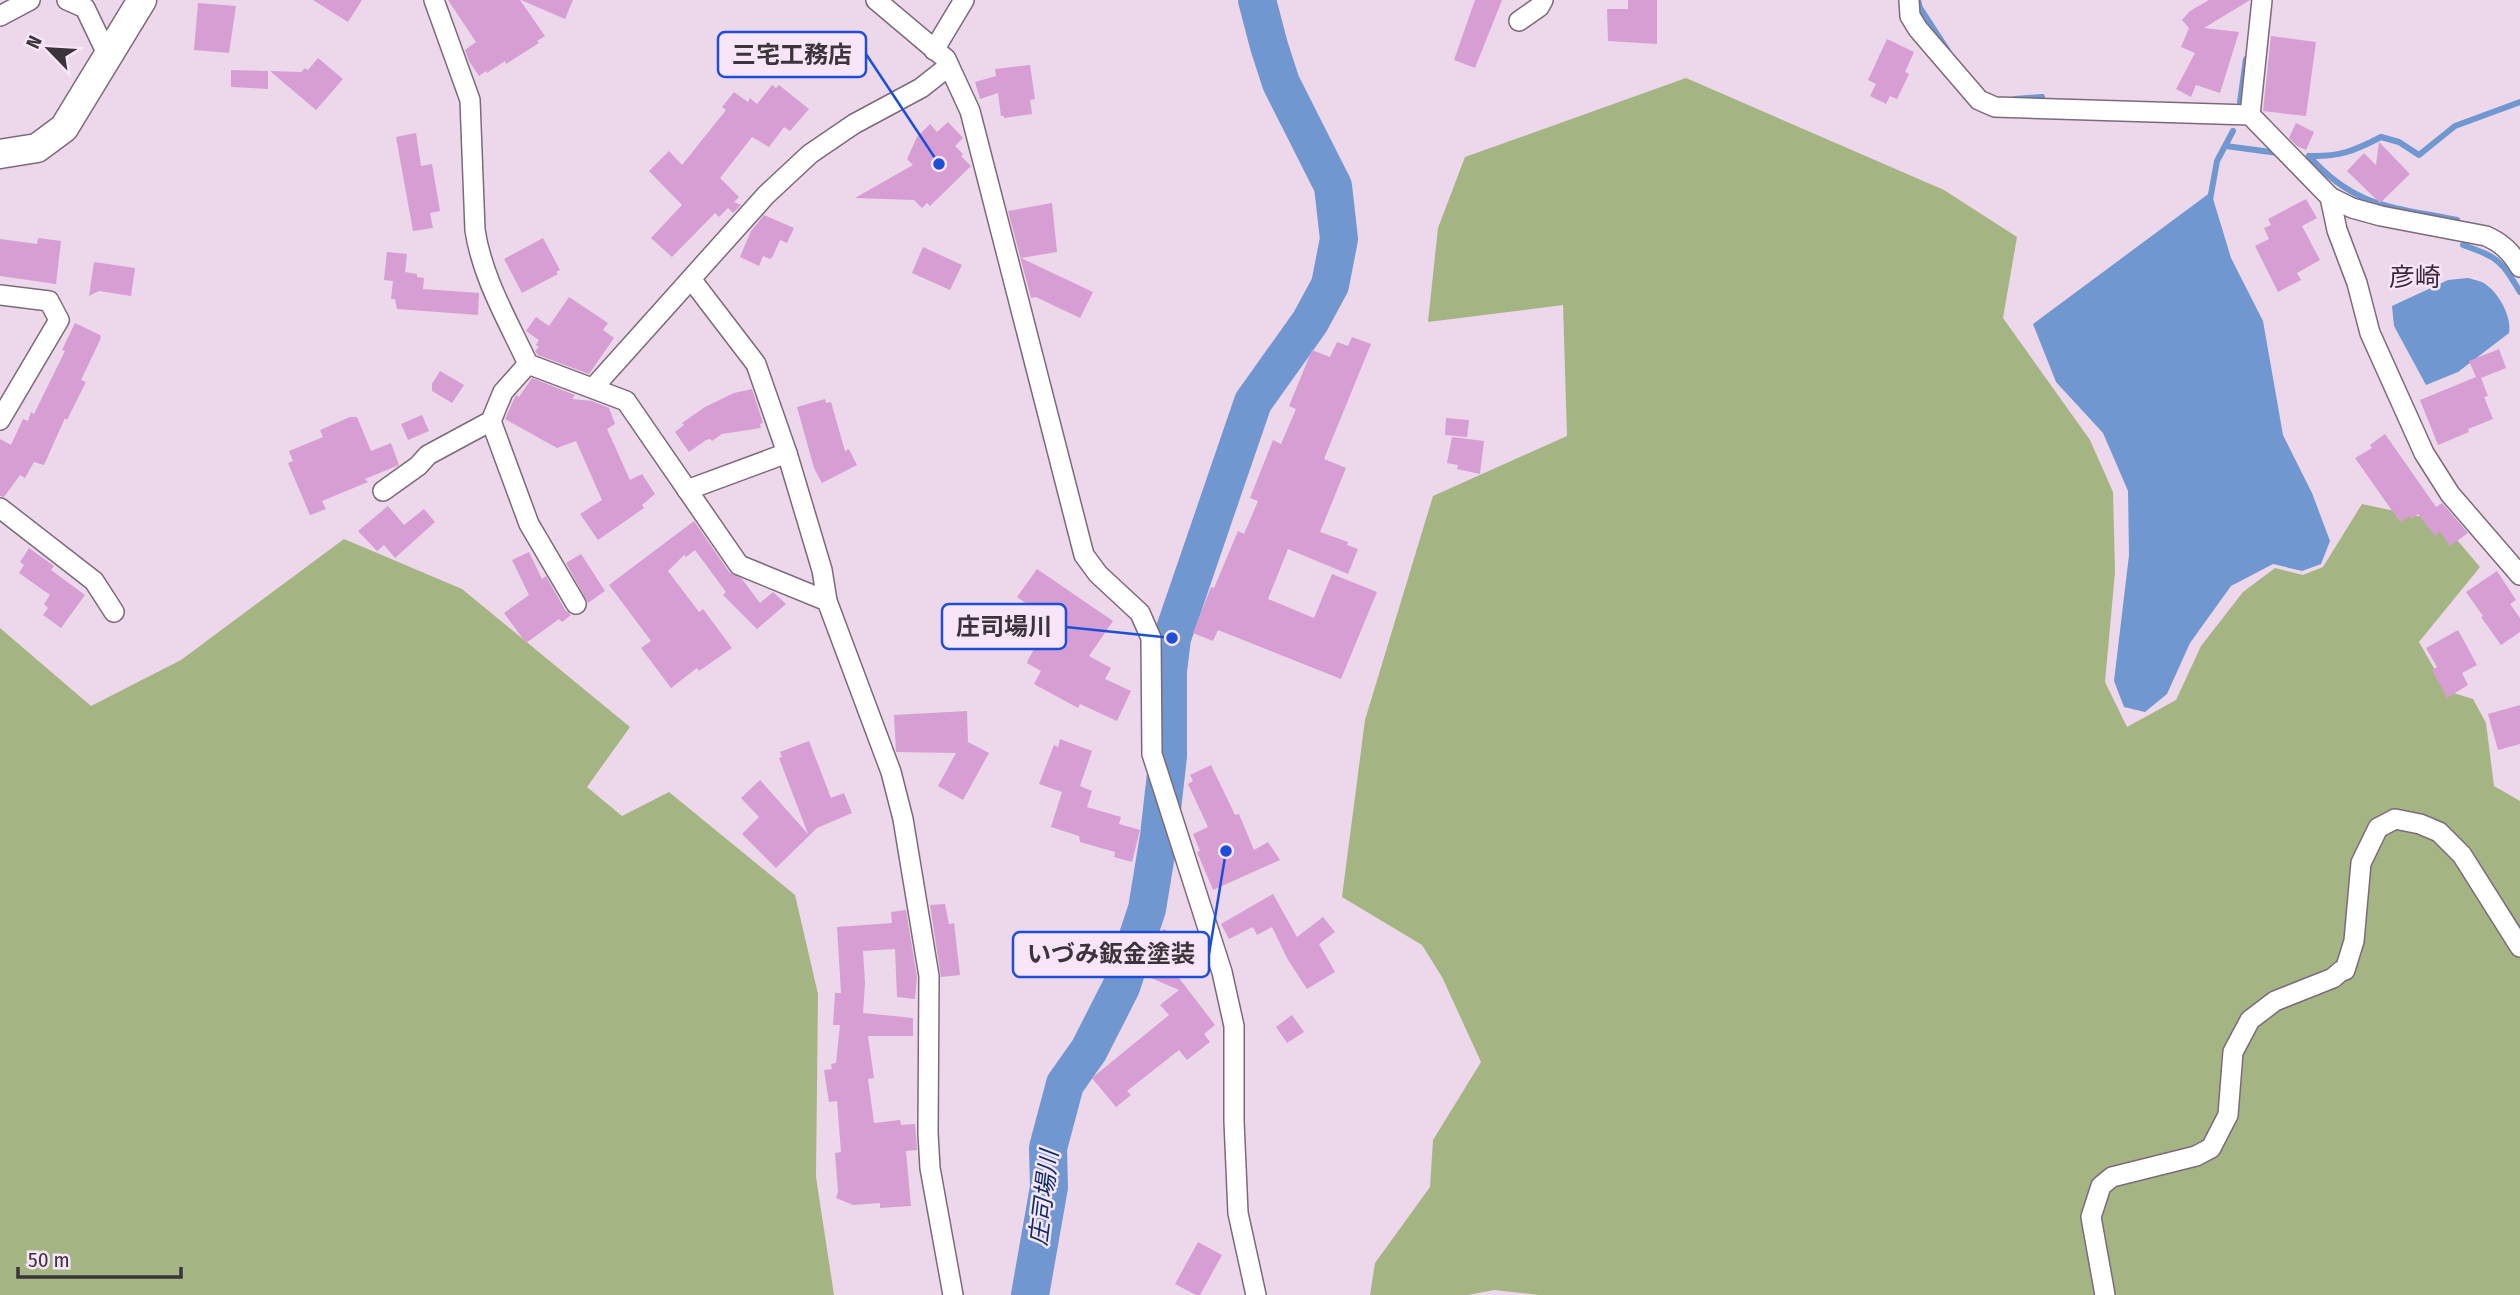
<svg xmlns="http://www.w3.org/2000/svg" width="2520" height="1295" font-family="'Fira Sans Condensed','Noto Sans JP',sans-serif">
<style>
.green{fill:#a4b583}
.water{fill:#7197d1}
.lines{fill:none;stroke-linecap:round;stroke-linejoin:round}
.stream{stroke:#7197d1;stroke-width:6}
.river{stroke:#7197d1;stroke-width:38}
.building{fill:#d69ed3}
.street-casing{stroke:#7c6a7b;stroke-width:22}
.secondary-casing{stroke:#7c6a7b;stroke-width:31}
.street{stroke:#fff;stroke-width:19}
.secondary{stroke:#fff;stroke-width:28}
.labels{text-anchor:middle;stroke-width:5;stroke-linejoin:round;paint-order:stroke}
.water-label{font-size:24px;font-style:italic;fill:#0b3064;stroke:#f9e5f8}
.quarter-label{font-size:26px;fill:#3a2a39;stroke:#f9e5f8}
.leader{fill:none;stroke:#1d4ed8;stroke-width:2.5}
.callout-dot{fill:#1d4ed8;stroke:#f9e5f8;stroke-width:2.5}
.callout{fill:#f9e5f8;stroke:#1d4ed8;stroke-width:2.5}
.callout-label{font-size:24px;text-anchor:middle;font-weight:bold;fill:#3b343b}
</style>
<rect width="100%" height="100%" fill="#ecd8ea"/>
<g class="green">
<path d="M1686,78L1944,190L2017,237L2003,318L2090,440L2113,492L2115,572L2105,682L2127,727L2176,700L2201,646L2243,592L2275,568L2303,575L2323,567L2362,504L2441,521L2480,567L2419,642L2447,691L2473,699L2486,723L2494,786L2520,801V1295H1539L1494,1290L1468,1295H1370L1375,1263L1430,1187L1433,1140L1481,1062L1442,977L1422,945L1342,897L1365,720L1433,496L1567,436L1563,305L1428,322L1438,228L1465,157Z"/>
<path d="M344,539L462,589L630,727L587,787L622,816L669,792L795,895L818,994L816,1177L834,1295H0V628L91,706L181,660Z"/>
</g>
<g class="water">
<path d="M2211,192L2231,258L2263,321L2283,435L2312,493L2330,541L2321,564L2302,571L2273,564L2231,586L2190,643L2167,694L2145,712L2124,707L2114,681L2129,555L2128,491L2103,433L2056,382L2033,324Z"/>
<path d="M2468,278C2475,280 2483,281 2489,287C2500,296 2512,318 2509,333L2458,372L2426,385L2394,326L2392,306L2448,280Z"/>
</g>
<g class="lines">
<g class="stream">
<path d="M1918,0L1920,8L1948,51"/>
<path d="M2015,99L2042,97"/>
<path d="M2240,102L2246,59"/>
<path d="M2226,146L2278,153"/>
<path d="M2309,156C2339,157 2354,151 2381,137L2399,142L2419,155L2455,126L2520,102"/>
<path d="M2309,156C2355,208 2393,207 2457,220"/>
<path d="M2210,200L2217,161L2233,131"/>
<path d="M2463,245C2499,258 2501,260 2520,292"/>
</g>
<path class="river" d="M1030,1295L1049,1187L1048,1148L1065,1084L1089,1050L1121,987L1147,909L1159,836L1168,756V671L1172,638L1253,402L1310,322L1330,285L1339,239L1333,186L1281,83L1269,46L1257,0"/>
</g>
<g class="building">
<path d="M313,0H362L348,22Z"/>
<path d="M448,0H520L545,36L537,41L539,43L506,64L505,61L487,73L486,71L479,76L469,61L465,50L476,42Z"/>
<path d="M521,0H573L565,19Z"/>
<path d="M1475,0H1502L1475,68L1454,60Z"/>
<path d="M1628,0H1657V44L1608,41L1607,9H1628Z"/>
<path d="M2209,0H2250L2204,28L2239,32L2220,93L2196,85L2191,97L2176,89L2195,53L2181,47L2189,28L2182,20L2190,11Z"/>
<path d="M198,3L236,6L229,53L194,50Z"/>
<path d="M2271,36L2316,42L2306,116L2263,111Z"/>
<path d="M1887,39L1914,52L1905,72L1909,74L1897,99L1890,96L1886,104L1870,96L1876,84L1868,80Z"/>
<path d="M318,58L343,79L316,110L270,71L301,72L305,68L308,70Z"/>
<path d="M1030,65L1035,99L1030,100L1032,114L1004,118V116H1001L998,93L980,99L975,82L996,76L995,69Z"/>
<path d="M231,70L268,71V89L231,87Z"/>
<path d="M772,85L776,88L779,85L809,109L790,131L784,127L769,147L752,137L720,178L739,197L734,202L741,205L733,213L728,208L719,217L715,213L672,257L651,238L682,205L649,171L669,151L682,165L726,110L722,107L734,92L748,102L750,98L757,104Z"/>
<path d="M948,122L963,138L955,146L963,154L961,156L971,166L930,206L927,203L922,208L914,200L855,198L913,165L907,159L917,137L930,124L937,132Z"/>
<path d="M2296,123L2314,132L2306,150L2297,146L2289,138Z"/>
<path d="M416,133L421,166L432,164L440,211L430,213L433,228L413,231L396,137Z"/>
<path d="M2379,142L2410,174L2380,203L2347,171L2364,153L2376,165Z"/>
<path d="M2306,199L2317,218L2302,226L2320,260L2297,273L2301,280L2278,292L2255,246L2269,239L2264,228L2271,225L2268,219Z"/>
<path d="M1052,203L1057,252L1021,258L1093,292L1080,318L1036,297L1031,298L1008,211Z"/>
<path d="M764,215L794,228L787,243L780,240L773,256L770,259L763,256L759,266L740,257L751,231Z"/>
<path d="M38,238L61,241L56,284L0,276V239L37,244Z"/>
<path d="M543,238L560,270L556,272L558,274L522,293L504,259Z"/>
<path d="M923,247L962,265L950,290L912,273Z"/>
<path d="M387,252L407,254L405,272L417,274V277L424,278L423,289L479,293L478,315L397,309L395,299H391L393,281L384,280Z"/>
<path d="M94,262L135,268L131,296L99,291L89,296Z"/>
<path d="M569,297L608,323L603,330L614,338L589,374L538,355L535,351L539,347L536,345L539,340L526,331L536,317L549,326Z"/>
<path d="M75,323L100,335L101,338L81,380L86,382L67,420L65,418L44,465L34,462L25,478L20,475L4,497L0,496V439L11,445L23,419L28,421L31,412L34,414L65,351L62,350Z"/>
<path d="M1352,337L1371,344L1324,459L1346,468L1320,532L1348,542L1347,545L1358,549L1348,574L1288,549L1268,599L1314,618L1332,574L1377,592L1341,679L1218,630L1213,641L1193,633L1211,587L1214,588L1238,531L1244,534L1258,501L1250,498L1273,440L1281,444L1296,409L1289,406L1312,350L1330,357L1337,342L1348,346Z"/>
<path d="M2499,349L2506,368L2481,378L2488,396L2484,397L2493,419L2468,429L2469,432L2438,445L2420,400L2476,377L2469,361Z"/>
<path d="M440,371L464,385L452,403L432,391V384Z"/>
<path d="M532,378L575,395L572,399L592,401L609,408L615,424L607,429L630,480L642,474L655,494L642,505L644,508L598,540L580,514L602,500L576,441L557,448L505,419L514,399L516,395L519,397Z"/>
<path d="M752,389L763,423L760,424L761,428L722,434L712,441L710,439L706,440L689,452L675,432L684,425L682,423L705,407L734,393Z"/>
<path d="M825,399L826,403L831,402L845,451L849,449L857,465L822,483L814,468L797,407Z"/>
<path d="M422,415L429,431L408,440L401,424Z"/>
<path d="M350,417H357L371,451L391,443L399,465L365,479L368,482L322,501L326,509L310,515L288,463L293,461L289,451L323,437L320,430Z"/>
<path d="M1446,418L1469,420L1467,437L1445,435Z"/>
<path d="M2385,434L2436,507L2442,503L2468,533L2450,546L2440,532L2435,536L2418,514L2412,519L2410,516L2400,522L2355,458L2372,448L2370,445Z"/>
<path d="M1452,437L1484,441L1480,474L1457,469L1458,465L1447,463Z"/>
<path d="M388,506L404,525L424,509L435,522L395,558L384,545L377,551L358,531Z"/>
<path d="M694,521L729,572L742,579L760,603L773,592L786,604L757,629L723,595L726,592L695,550L686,557L684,555L668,571L699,612L703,609L732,648L699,671L697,668L671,688L641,648L651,641L609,585Z"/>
<path d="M29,548L54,566L51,570L85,595L61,628L43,615L48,608L44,604L50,595L19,573L24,565L20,562Z"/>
<path d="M529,552L542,579L546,576L565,610L571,615L562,622L559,619L526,643L504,613L529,595L512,560Z"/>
<path d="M581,554L605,591L588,603L566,563Z"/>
<path d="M1037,569L1113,621L1089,656L1111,668L1105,679L1131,691L1117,721L1080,704L1078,708L1034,684L1041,671L1027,663L1028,660L1050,620L1017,597Z"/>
<path d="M2497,571L2516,600L2510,604L2520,618V632L2501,645L2481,617L2483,616L2466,592Z"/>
<path d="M2458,630L2477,665L2462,673L2468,685L2447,698L2432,670L2437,667L2426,648Z"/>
<path d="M2520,705V744L2498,750L2488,714Z"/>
<path d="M967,711L968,742L989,753L963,800L938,786L956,753L896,752L894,715Z"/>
<path d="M1060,739L1092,751L1080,786L1092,791L1087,807L1121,817L1119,824L1140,830L1132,862L1114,857L1115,852L1080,842L1079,836L1051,827L1062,792L1039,784L1054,745L1058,747Z"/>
<path d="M809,741L831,798L844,793L852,813L817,828L776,868L742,834L759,817L741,798L760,780L808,834L779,758L782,757L780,752Z"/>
<path d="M1211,765L1235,815L1239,814L1254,850L1268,842L1280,860L1213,890L1197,852L1200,851L1193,834L1208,827L1188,784L1193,781L1190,775Z"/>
<path d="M1273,894L1297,937L1323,917L1335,932L1319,944L1335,972L1307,989L1288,960L1272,927L1257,935L1253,927L1229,939L1221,924Z"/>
<path d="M945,904L949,924L954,923L960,975L941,977L930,905Z"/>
<path d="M906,910L917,977L915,999L897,997L895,949L863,951L865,983L863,1013L913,1018V1036H868L874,1078L868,1079L874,1123L900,1120L901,1125L915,1124L917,1150L906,1151L911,1206L880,1208V1203L853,1205L836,1198L838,1192L835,1153L841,1152L837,1101L829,1102L824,1070L832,1069L831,1064L836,1063L840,1025H833L835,993H841L837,927L892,923L891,912Z"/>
<path d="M1163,929L1188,940L1176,974L1215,1025L1204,1034L1210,1042L1187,1060L1179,1050L1127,1091L1131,1095L1116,1107L1092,1078L1169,1015L1160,1005L1179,990L1144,975Z"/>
<path d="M1292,1015L1304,1032L1287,1043L1276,1027Z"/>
<path d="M1198,1242L1222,1255L1200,1295H1196L1175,1284Z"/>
</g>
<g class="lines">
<defs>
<g id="street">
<path d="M67,0L85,8L108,56"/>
<path d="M434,0L470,100L475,230C482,277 508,321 528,364L626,401L739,565L827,601L891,772L903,819L929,976L928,1133L930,1168L953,1295"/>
<path d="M876,0L946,59L970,111L1084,555L1098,574L1140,613L1151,638L1152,754L1222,972L1234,1026V1121L1238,1213L1256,1295"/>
<path d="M1909,0L1910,16L1918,29L1979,100L1995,107L2250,115L2330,197L2352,208L2381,216L2486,236C2502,243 2511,252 2520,267"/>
<path d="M0,16L30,0"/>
<path d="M1519,21L1539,7L1543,0"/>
<path d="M934,50L964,0"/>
<path d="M2250,115L2262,0"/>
<path d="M2330,197L2337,230L2357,283L2370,333L2424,453L2450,494L2520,575"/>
<path d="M691,279L756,364L787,453L822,570L827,601"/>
<path d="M0,295L49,301L59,320L0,420"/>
<path d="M593,388L766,195L810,154L854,124L921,88L949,66"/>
<path d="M491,421L529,524L576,604"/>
<path d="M687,490L787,453"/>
<path d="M383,491L418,466L428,455L491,421L503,392L528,364"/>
<path d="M0,508L94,581L114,612"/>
<path d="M2105,1295L2091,1217L2101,1186L2112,1177L2196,1156L2211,1148L2228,1115L2233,1052L2250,1020L2275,1001L2333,978L2341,971L2345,970L2354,941L2361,863L2378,828L2395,819L2420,824L2439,832L2462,855L2520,947"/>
</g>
<path id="secondary" d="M0,154L37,148L64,128L142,0"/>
</defs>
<use href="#street" class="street-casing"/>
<use href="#secondary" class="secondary-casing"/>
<use href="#street" class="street"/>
<use href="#secondary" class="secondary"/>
</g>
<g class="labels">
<g class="water-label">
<text transform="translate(1044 1198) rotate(-83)" y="8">庄司場川</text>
</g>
<g class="quarter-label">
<text x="2415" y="286">彦崎</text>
</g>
</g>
<path class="leader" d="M939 164L866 54M1172 638L1066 627M1226 851L1209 954"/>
<g class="callout-dot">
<circle cx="939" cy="164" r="7"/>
<circle cx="1172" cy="638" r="7"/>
<circle cx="1226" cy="851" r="7"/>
</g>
<g class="callout">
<rect x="718" y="32" width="148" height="45" rx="7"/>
<rect x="942" y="604" width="124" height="45" rx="7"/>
<rect x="1013" y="932" width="196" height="45" rx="7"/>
</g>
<g class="callout-label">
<text x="792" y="63">三宅工務店</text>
<text x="1004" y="635">庄司場川</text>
<text x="1111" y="962">いづみ鈑金塗装</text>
</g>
<g transform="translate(49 49) rotate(295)" stroke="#f9e5f8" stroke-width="5" paint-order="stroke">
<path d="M0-5L12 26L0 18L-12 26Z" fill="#3b343b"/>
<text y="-10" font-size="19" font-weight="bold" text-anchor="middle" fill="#3b343b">N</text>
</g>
<path d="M18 1267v10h163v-10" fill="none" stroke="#3b343b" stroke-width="3.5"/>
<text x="28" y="1267" font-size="21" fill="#3b343b" stroke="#f9e5f8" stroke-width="5" paint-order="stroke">50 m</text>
</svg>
